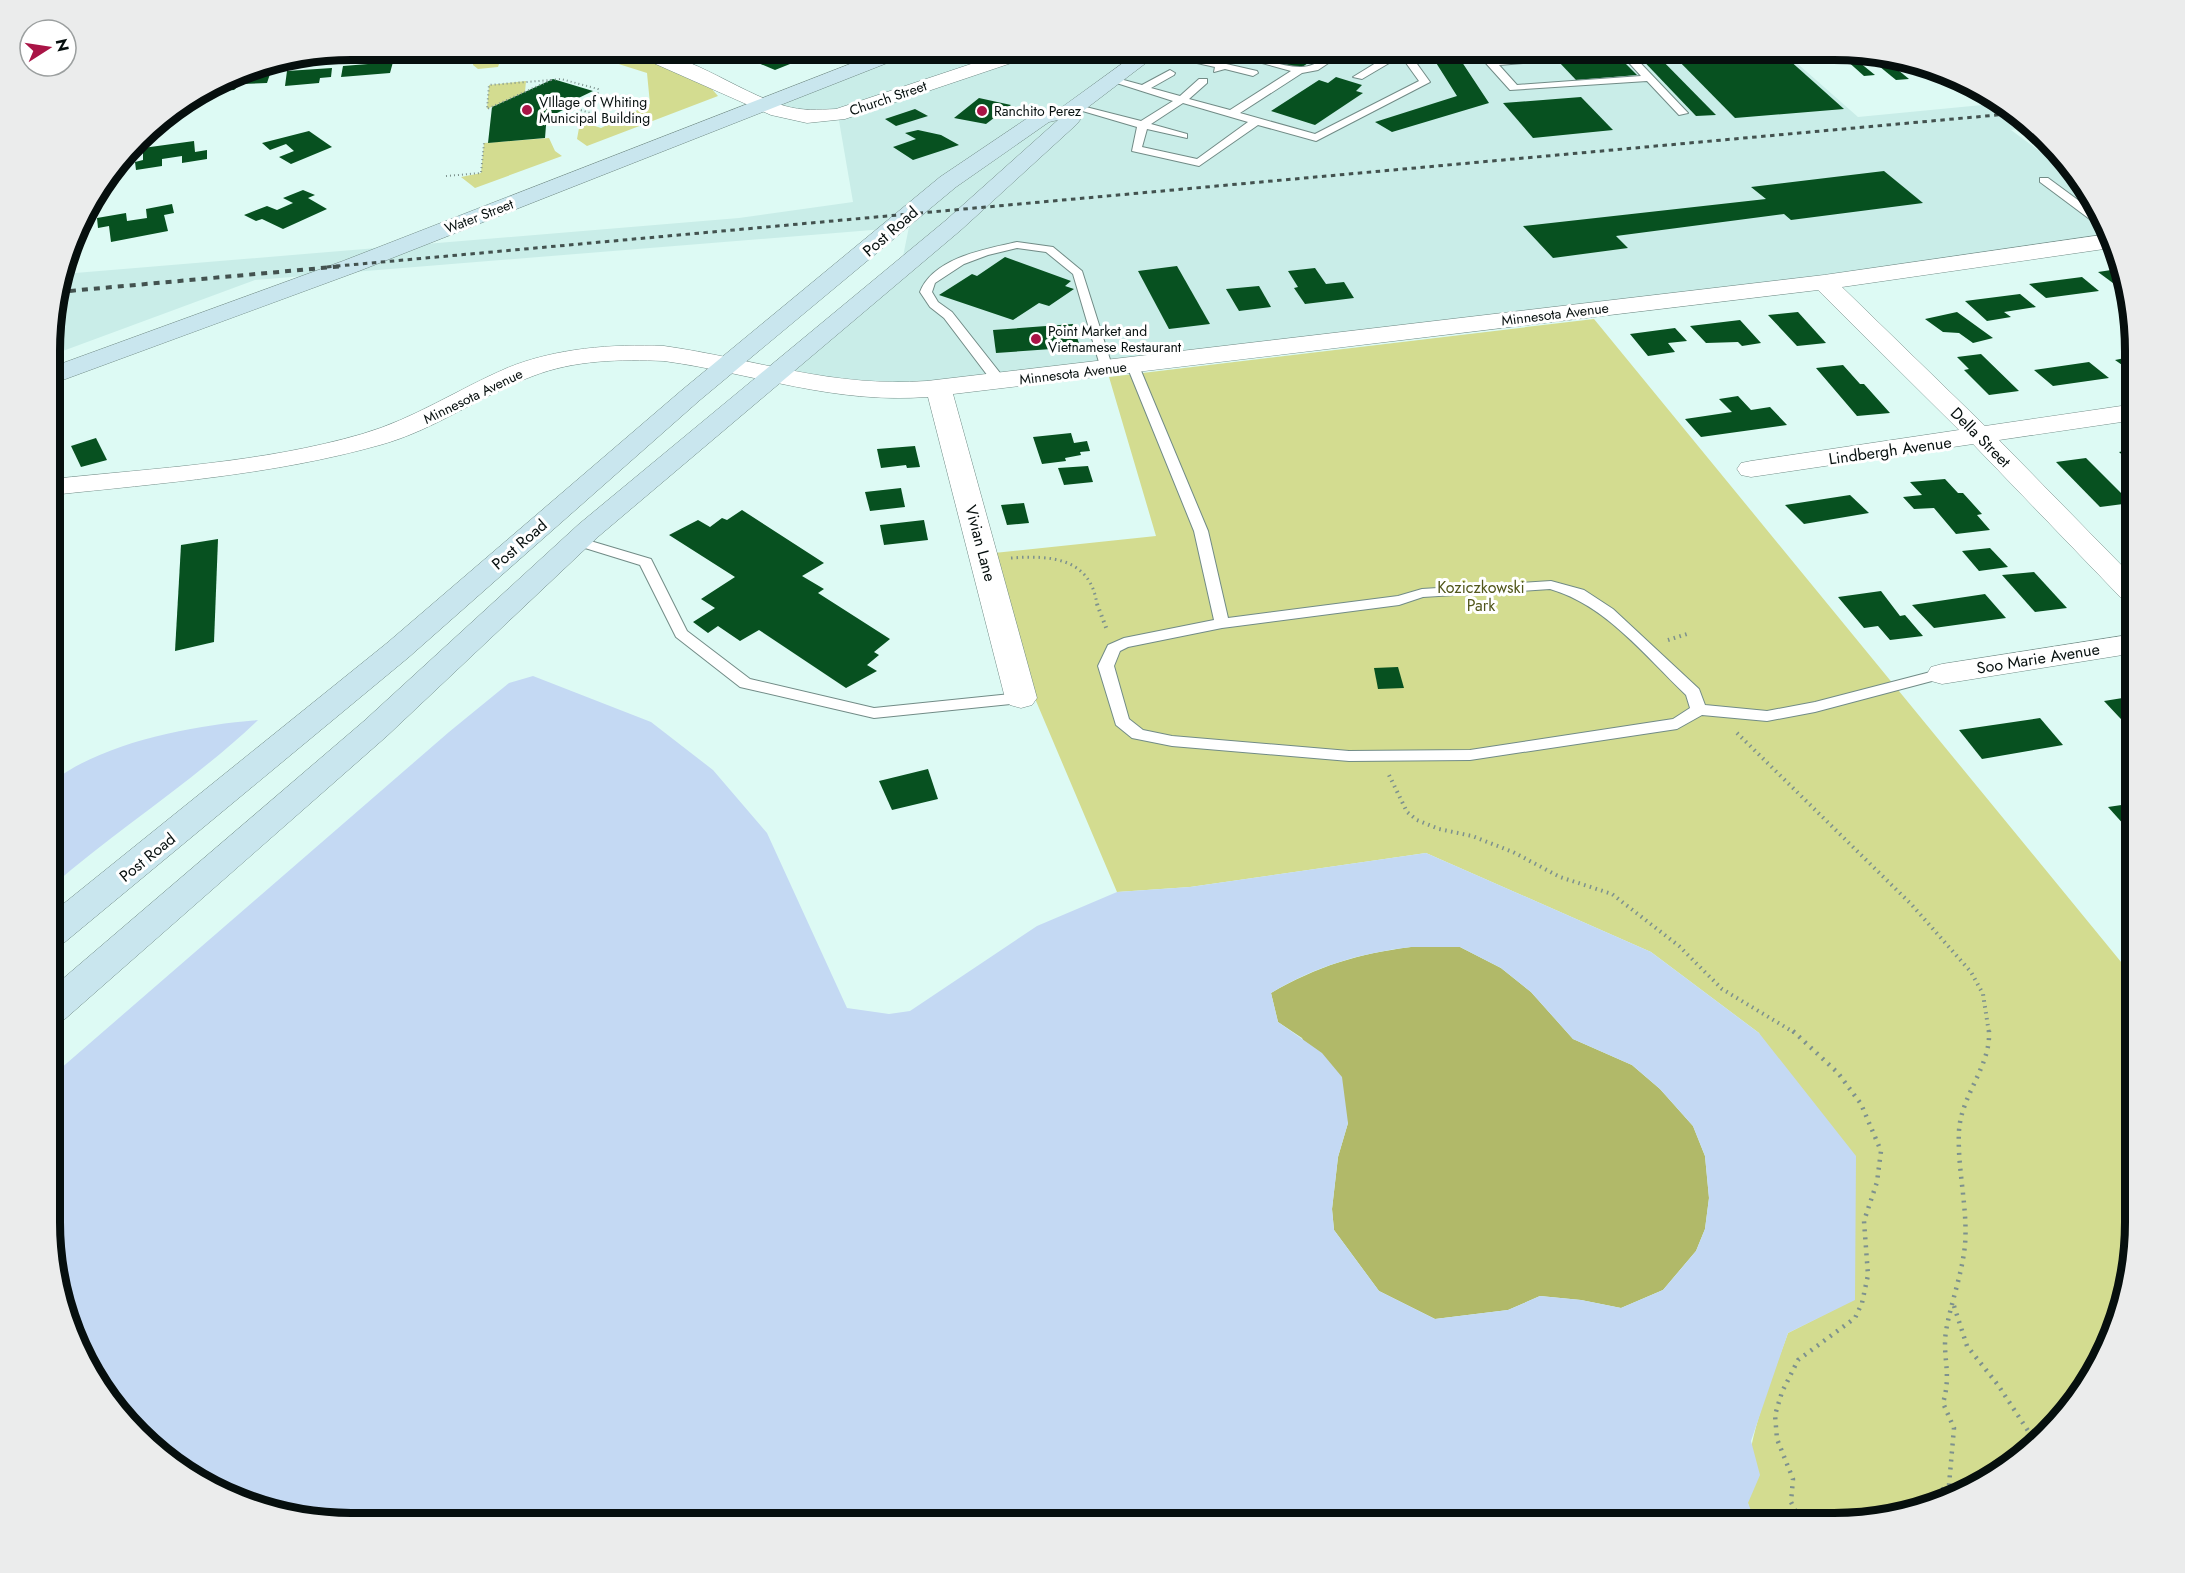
<svg xmlns="http://www.w3.org/2000/svg" width="2185" height="1573" font-family="Jost,sans-serif">
<style>
.built{fill:#c9ede8}
.green{fill:#d3dc90}
.forest{fill:#b1b969}
.water{fill:#c4d9f3;fill-rule:evenodd}
.building{fill:#075120}
.lines{fill:none;stroke-linecap:round;stroke-linejoin:round}
.lane-casing{stroke:#718b86;stroke-width:2}
.street-casing{stroke:#718b86;stroke-width:1}
.secondary-casing{stroke:#718b86;stroke-width:1}
.path-far3{stroke:#7d918d;stroke-width:2;stroke-dasharray:1 3;stroke-linecap:butt}
.path-far2{stroke:#7d918d;stroke-width:3;stroke-dasharray:1.5 4;stroke-linecap:butt}
.path-far1{stroke:#7d918d;stroke-width:4;stroke-dasharray:1.5 4.5;stroke-linecap:butt}
.path{stroke:#7d918d;stroke-width:4.5;stroke-dasharray:2 6;stroke-linecap:butt}
.lane{fill:#fff;fill-rule:evenodd}
.street{fill:#fff;fill-rule:evenodd}
.secondary{fill:#c9e6ee;fill-rule:evenodd}
.rail-far1{stroke:#43524f;stroke-width:3;stroke-dasharray:4.5 4.5;stroke-linecap:butt}
.rail{stroke:#43524f;stroke-width:4;stroke-dasharray:6 6;stroke-linecap:butt}
.poi-dot{fill:#a91446;stroke:#fff;stroke-width:2}
.labels{text-anchor:middle;stroke-width:6;stroke-linejoin:round;paint-order:stroke}
.far-street-label{font-size:14px;fill:#060f0e;stroke:#fff}
.far-poi-label{font-size:14px;fill:#060f0e;stroke:#fff;text-anchor:start}
.street-label{font-size:16px;fill:#060f0e;stroke:#fff}
.park-label{font-size:16px;fill:#51561b;stroke:#fff}
.rim{fill:none;stroke:#060f0e;stroke-width:8}
</style>
<rect width="100%" height="100%" fill="#ddfaf4"/>
<path class="built" d="M903,50H1782L1858,117L2003,103L2018,112L2034,127L2011,130L2081,182L2104,217L2111,241L1824,282L939,388L772,374L900,271L909,227L255,280L52,355V312L63,274L739,218L853,202L838,115L764,105Z"/>
<g class="green">
<path d="M474,50H625L711,88L718,96L587,146L577,139L579,128L589,124L601,128L650,104L647,73L587,54L500,61L498,67L478,69L473,65Z"/>
<path d="M526,81L525,92L487,109L489,85Z"/>
<path d="M549,138L555,151L562,156L475,188L461,177L481,173L484,143Z"/>
<path d="M1594,319L2135,979V1242L2113,1337L2073,1406L2018,1461L1968,1492L1912,1513L1835,1523H1756C1727,1483 1773,1376 1788,1333L1855,1299L1759,1033L1651,952L1426,853L1190,887L1117,892L1036,701L994,553L1156,536L1109,377Z"/>
</g>
<path class="forest" d="M1411,947H1460L1501,968L1531,992L1573,1039L1632,1065L1660,1089L1693,1126L1705,1156L1709,1198L1705,1229L1696,1251L1663,1290L1621,1308L1581,1300L1540,1296L1508,1310L1435,1319L1379,1291L1334,1230L1332,1209L1338,1157L1348,1123L1302,1038L1278,1022L1271,993C1318,966 1357,954 1411,947Z"/>
<g class="water">
<path d="M533,676L651,722L713,770L767,833L847,1008L889,1014L910,1011L1037,926L1117,892L1190,887L1426,853L1651,952L1759,1033L1856,1156L1855,1300L1788,1333L1751,1441L1760,1475L1748,1503L1756,1523H331L236,1501L167,1461L90,1373L52,1261V1076L449,732L509,683ZM1411,947H1460L1501,968L1531,992L1573,1039L1632,1065L1660,1089L1693,1126L1705,1156L1709,1198L1705,1229L1696,1251L1663,1290L1621,1308L1581,1300L1540,1296L1508,1310L1435,1319L1379,1291L1334,1230L1332,1209L1338,1157L1348,1123L1342,1077L1322,1053L1278,1022L1271,993C1316,966 1360,953 1411,947Z"/>
<path d="M258,720C194,781 119,828 52,886V782C103,742 194,725 258,720Z"/>
</g>
<g class="building">
<path d="M751,50H758L790,64L775,70L739,55Z"/>
<path d="M1247,50H1326L1301,68L1242,54Z"/>
<path d="M1428,50H1454L1489,103L1392,132L1375,122L1457,96Z"/>
<path d="M1506,50H1590V52L1497,59L1491,51Z"/>
<path d="M1633,50H1652L1716,115L1696,116Z"/>
<path d="M1668,50H1778L1844,109L1735,118Z"/>
<path d="M1618,56L1637,75L1576,80L1558,61Z"/>
<path d="M1881,56L1909,79L1896,80L1868,57Z"/>
<path d="M1854,58L1875,75L1864,76L1845,59Z"/>
<path d="M393,62L390,73L341,77L343,66Z"/>
<path d="M332,68L331,77L320,78L319,83L285,86L287,71Z"/>
<path d="M270,74L267,83L241,84L234,90L221,91L223,87L211,88L230,76L241,75L240,80L249,79L250,75Z"/>
<path d="M1336,77L1362,85L1356,91L1363,93L1315,125L1271,111L1319,80L1328,83Z"/>
<path d="M553,79L593,91L566,104L571,106L553,115L547,113L545,138L488,143L492,107Z"/>
<path d="M1581,97L1613,130L1533,138L1503,103Z"/>
<path d="M979,98L1011,105L986,124L954,118Z"/>
<path d="M915,109L928,116L896,126L885,119Z"/>
<path d="M918,130L941,135L959,145L913,160L893,147L916,139L905,133Z"/>
<path d="M309,131L332,147L291,164L279,157L294,151L286,144L270,150L262,143Z"/>
<path d="M194,141L195,152L207,150V159L182,163V156L162,159V166L136,170L135,162L143,160V148Z"/>
<path d="M1884,171L1923,203L1791,220L1784,214L1616,236L1628,248L1553,258L1523,226L1766,199L1751,187Z"/>
<path d="M303,190L315,195L308,198L327,209L283,229L262,219L256,221L244,215L267,206L277,210L293,203L283,198Z"/>
<path d="M172,204L174,213L164,215L168,231L111,242L109,226L98,228L97,218L126,213L127,221L147,218L146,209Z"/>
<path d="M1005,257L1071,281L1065,286L1074,289L1049,306L1039,303L1013,320L939,295L972,274L977,276Z"/>
<path d="M1177,266L1210,324L1169,329L1138,271Z"/>
<path d="M1315,268L1326,284L1344,282L1354,298L1305,304L1294,288L1298,287L1288,271Z"/>
<path d="M2118,269L2123,286H2117L2098,272Z"/>
<path d="M2082,277L2099,291L2046,298L2029,284Z"/>
<path d="M1259,286L1271,307L1239,311L1226,289Z"/>
<path d="M2020,294L2036,307L2004,312L2011,317L1987,321L1965,301Z"/>
<path d="M1798,312L1826,343L1797,346L1768,315Z"/>
<path d="M1957,312L1993,338L1973,343L1959,333L1943,332L1925,319Z"/>
<path d="M1740,320L1761,343L1742,346L1738,342L1706,343L1690,326Z"/>
<path d="M1073,324L1080,347L996,353L993,330Z"/>
<path d="M1675,328L1687,341L1668,343L1675,352L1648,356L1630,334Z"/>
<path d="M1981,354L2019,391L1989,395L1964,370L1969,369L1957,357Z"/>
<path d="M2135,356V374L2115,360Z"/>
<path d="M2089,362L2109,378L2053,386L2034,370Z"/>
<path d="M1843,365L1860,384H1864L1890,413L1857,416L1816,368Z"/>
<path d="M1738,396L1751,410L1770,407L1787,425L1701,437L1685,419L1732,412L1719,399Z"/>
<path d="M1071,433L1074,443L1087,441L1090,451L1080,452L1081,455L1065,458L1066,461L1042,464L1033,437Z"/>
<path d="M96,438L107,460L81,467L71,446Z"/>
<path d="M915,446L920,467L907,468L906,465L881,468L877,449Z"/>
<path d="M2135,449V466L2119,452Z"/>
<path d="M2086,458L2131,503L2100,507L2056,462Z"/>
<path d="M1088,466L1093,482L1064,485L1058,468Z"/>
<path d="M1945,479L1958,493H1963L1982,514L1977,515L1990,530L1956,534L1934,508L1914,509L1903,497L1922,495L1910,482Z"/>
<path d="M901,488L905,507L870,511L865,492Z"/>
<path d="M1850,495L1869,513L1804,524L1785,505Z"/>
<path d="M1024,503L1029,523L1007,525L1001,505Z"/>
<path d="M742,510L824,563L802,576L824,589L818,593L890,639L874,652L879,655L867,665L877,671L846,688L759,630L740,641L718,626L708,633L693,622L715,608L701,599L735,577L669,535L698,520L710,527L722,518L727,520Z"/>
<path d="M924,520L928,540L884,545L880,525Z"/>
<path d="M218,539L214,642L175,651L181,545Z"/>
<path d="M1990,548L2008,567L1979,571L1962,551Z"/>
<path d="M2034,572L2067,608L2035,612L2002,575Z"/>
<path d="M1881,591L1900,616L1905,615L1923,636L1890,640L1878,626L1864,628L1838,597Z"/>
<path d="M1985,594L2006,618L1934,628L1912,605Z"/>
<path d="M1398,667L1404,688L1378,689L1374,668Z"/>
<path d="M2135,696V734L2104,701Z"/>
<path d="M2040,718L2063,745L1982,759L1959,730Z"/>
<path d="M928,769L938,799L892,810L879,781Z"/>
<path d="M2135,803V837L2108,807Z"/>
</g>
<g class="lines">
<defs>
<g id="lane">
<path d="M1215,50C1244,49 1271,66 1300,67C1318,68 1329,50 1348,50L1318,70L1302,73L1240,113L1315,134L1419,81L1401,56L1362,79L1353,77L1397,50H1407L1430,82L1316,141L1258,125L1199,166L1132,151L1137,127L1069,107L1074,104L1141,121L1173,101L1104,79L1109,76L1142,85L1170,70L1175,73L1174,75L1151,88L1180,96L1199,79H1207V83L1189,99L1230,110L1291,71ZM1183,103L1248,122L1197,159L1142,147L1147,129L1187,138V134L1151,124Z"/>
<path d="M1474,50H1484L1493,60L1628,50L1688,113L1679,115L1647,81L1510,90ZM1622,55L1641,76L1517,85L1499,65Z"/>
<path d="M1795,50H1806L1809,53L1847,50L1865,53L1807,59Z"/>
<path d="M1191,56L1257,71L1258,73L1253,76L1225,69L1214,72L1215,67L1188,61V57Z"/>
<path d="M2040,178H2048L2105,220L2108,230L2103,229L2040,182Z"/>
<path d="M1017,242L1053,247L1082,271L1113,369L1111,372H1103L1101,369L1073,274L1046,252L1017,248L988,255L964,264L935,283L932,292L938,302L952,312L1004,378V384H994L944,318L930,307L920,292C933,258 985,249 1017,242Z"/>
<path d="M1133,362L1139,366L1208,531L1228,618L1398,596L1422,589L1551,581L1584,590L1613,609L1699,689L1705,705L1767,711L1815,702L1942,669L1950,674L1947,677L1815,712L1767,721L1702,715L1677,729L1470,760L1349,761L1172,746L1132,738L1116,725L1098,666L1108,645L1124,638L1214,620L1194,531L1127,366ZM1550,589C1606,605 1645,656 1686,695L1690,708L1673,719L1470,750L1349,751L1172,736L1143,730L1129,719L1114,666L1120,651L1128,647L1222,628L1399,605L1423,597Z"/>
<path d="M577,537L651,559L687,631L750,679L874,708L1021,693L1029,698L1021,703L874,718L740,687L676,637L640,565L572,544L570,541Z"/>
</g>
<g id="street">
<path d="M630,50C681,46 736,92 785,106C802,111 818,110 836,109L1013,50H1041L1038,54L845,119L807,123L771,115L633,54Z"/>
<path d="M2109,234L2111,248L1842,287L1985,426L2135,404V420L1999,440L2135,579V605L2125,602L1973,444L1751,477L1741,475L1737,469L1741,463L1751,461L1959,430L1818,290L953,394L1037,698L1032,705L1021,708L1010,705L1005,698L928,397C832,404 757,374 664,361C621,359 574,360 533,376C481,395 435,430 380,445C273,475 162,483 52,495V479C156,468 262,463 362,434C414,419 458,389 507,368C556,348 612,344 664,346C755,359 832,388 927,381L1824,275Z"/>
<path d="M2135,634V653L1942,684L1931,681L1927,674L1931,667L1942,664Z"/>
</g>
<g id="secondary">
<path d="M886,50H913L910,54L359,271L52,384V367L343,261Z"/>
<path d="M1141,50H1163L1079,114L1080,120L1077,124L961,230L599,536L387,736L65,1019L52,1023V988L364,721L579,524L945,221L1058,120L1049,122L956,187L700,400L409,657L65,942L52,946V913L387,643L682,390L940,177L1035,113L1062,107Z"/>
</g>
</defs>
<use href="#lane" class="lane-casing"/>
<use href="#street" class="street-casing"/>
<use href="#secondary" class="secondary-casing"/>
<g class="path-far3">
<path d="M551,80L487,109L489,85Z"/>
<path d="M551,80L561,79L598,89V98L576,108"/>
<path d="M577,109L597,115"/>
<path d="M446,176L481,173L484,143"/>
</g>
<path class="path-far2" d="M1011,558C1051,555 1091,558 1097,605"/>
<g class="path-far1">
<path d="M1097,604L1107,630"/>
<path d="M1668,640L1690,633"/>
<path d="M1737,733L1912,905L1971,972L1983,994L1989,1033"/>
<path d="M1389,775L1407,812L1417,820L1439,829L1472,836L1513,852L1560,877L1612,894L1679,946L1722,989L1795,1033"/>
</g>
<g class="path">
<path d="M1793,1031L1838,1073L1861,1104L1881,1151L1877,1182L1864,1221L1868,1275L1862,1303L1855,1318L1798,1360L1782,1392L1775,1415L1777,1439L1793,1479L1791,1502L1800,1520L1807,1523"/>
<path d="M1954,1306L1967,1346L1998,1385L2036,1443"/>
<path d="M1894,1516L1903,1507L1925,1501L1949,1485L1954,1428L1943,1403C1952,1373 1942,1357 1946,1331C1951,1302 1962,1275 1965,1245C1968,1207 1957,1169 1959,1131C1961,1095 1991,1066 1989,1031"/>
</g>
<use href="#lane" class="lane"/>
<use href="#street" class="street"/>
<use href="#secondary" class="secondary"/>
<path class="rail-far1" d="M327,267L2019,113"/>
<path class="rail" d="M58,292L344,266"/>
</g>
<g class="poi-dot">
<circle cx="527" cy="110" r="6"/>
<circle cx="982" cy="111" r="6"/>
<circle cx="1036" cy="339" r="6"/>
</g>
<g class="labels">
<g class="far-street-label">
<text transform="translate(888 98) rotate(-19)" y="5">Church Street</text>
<text transform="translate(479 216) rotate(-21)" y="5">Water Street</text>
<text transform="translate(1555 314) rotate(-7)" y="5">Minnesota Avenue</text>
<text transform="translate(1073 373) rotate(-7)" y="5">Minnesota Avenue</text>
<text transform="translate(473 396) rotate(-26)" y="5">Minnesota Avenue</text>
</g>
<g class="far-poi-label">
<text x="539" y="107">VIllage of Whiting<tspan x="539" dy="16">Municipal Building</tspan></text>
<text x="994" y="116">Ranchito Perez</text>
<text x="1048" y="336">Point Market and<tspan x="1048" dy="16">Vietnamese Restaurant</tspan></text>
</g>
<g class="street-label">
<text transform="translate(890 231) rotate(-41)" y="6">Post Road</text>
<text transform="translate(1981 437) rotate(45)" y="6">Della Street</text>
<text transform="translate(1890 450) rotate(-8)" y="6">Lindbergh Avenue</text>
<text transform="translate(981 543) rotate(75)" y="6">Vivian Lane</text>
<text transform="translate(519 544) rotate(-41)" y="6">Post Road</text>
<text transform="translate(2038 658) rotate(-9)" y="6">Soo Marie Avenue</text>
<text transform="translate(147 857) rotate(-39)" y="6">Post Road</text>
</g>
<g class="park-label">
<text x="1481" y="593">Koziczkowski<tspan x="1481" dy="18">Park</tspan></text>
</g>
</g>
<path d="M0 0H2185V1573H0ZM351 60H1834A291 291 0 0 1 2125 351V1222A291 291 0 0 1 1834 1513H351A291 291 0 0 1 60 1222V351A291 291 0 0 1 351 60Z" fill="#ebecec" fill-rule="evenodd"/>
<path class="rim" d="M351 60H1834A291 291 0 0 1 2125 351V1222A291 291 0 0 1 1834 1513H351A291 291 0 0 1 60 1222V351A291 291 0 0 1 351 60Z"/>
<g transform="translate(48 48) rotate(78)"><circle r="28" fill="#ffffff" stroke="#9b9f9f" stroke-width="1.5"/>
<path d="M0-4.5L10 22L0 15L-10 22Z" fill="#a91446"/>
<text y="-9" font-size="16" font-weight="bold" text-anchor="middle" fill="#060f0e">N</text>
</g>
</svg>
